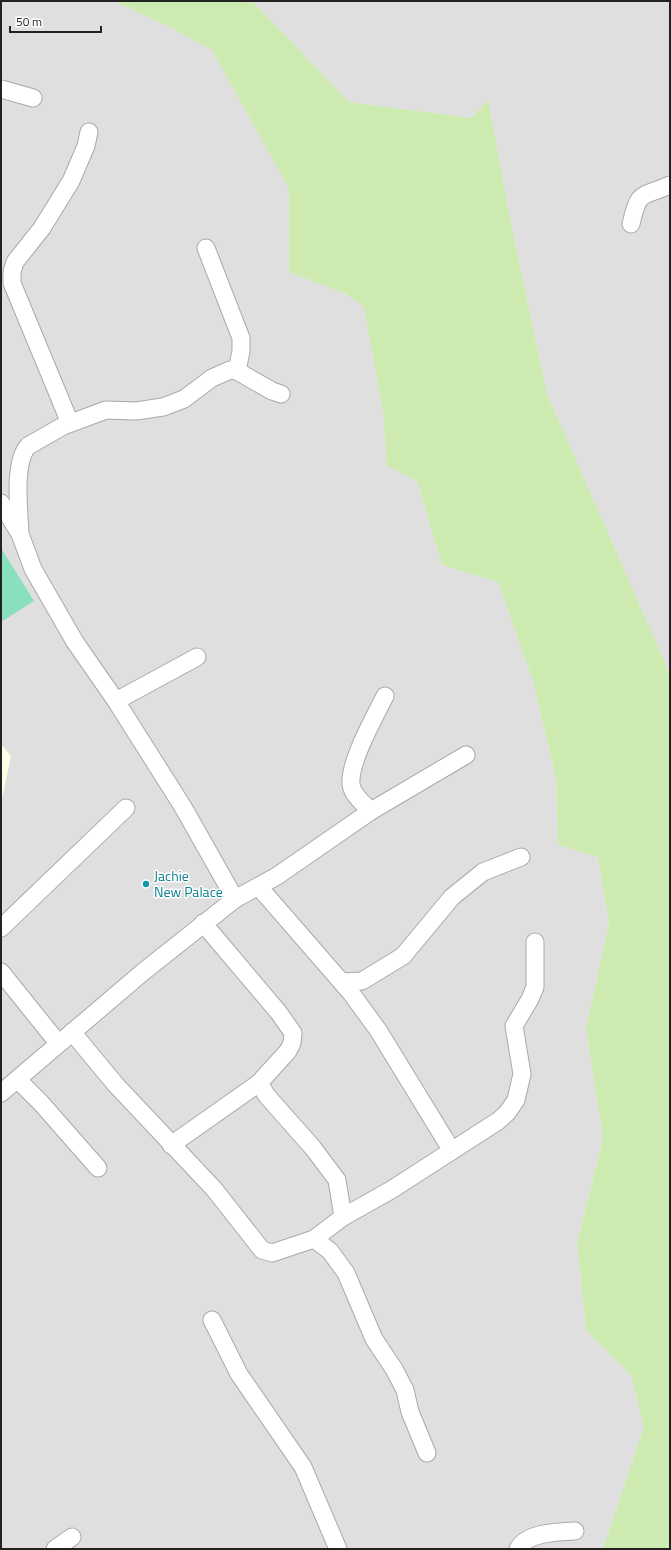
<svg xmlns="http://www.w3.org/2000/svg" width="671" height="1550" font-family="'Titillium Web',sans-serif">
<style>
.residential{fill:#e0dfdf}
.education{fill:#ffffe5}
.grass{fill:#cdebb0}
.pitch{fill:#88e0be}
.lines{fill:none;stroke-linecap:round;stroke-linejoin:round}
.minor-casing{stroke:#a9a9a9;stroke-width:19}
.minor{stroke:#fff;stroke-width:17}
.culture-dot{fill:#0f9aa8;stroke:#fff;stroke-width:1.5}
.labels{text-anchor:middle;stroke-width:3;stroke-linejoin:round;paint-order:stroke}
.culture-label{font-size:14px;fill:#0d838f;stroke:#fff;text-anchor:start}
</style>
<rect width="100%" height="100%" fill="#f2efe9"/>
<g class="residential">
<path d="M1,1H113L168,26L212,50L289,189V272L346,294L364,306L383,412L387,466L417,481L442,565L498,582L533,681L556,779L558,845L598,857L609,923L586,1028L603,1138L577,1243L586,1330L631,1375L644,1426L603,1549H1Z"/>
<path d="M252,1H670V674L547,394L513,233L488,101L471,118L349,102Z"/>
</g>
<path class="education" d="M1,744L11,756L1,804Z"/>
<path class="grass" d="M113,1H252L349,102L471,118L488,100L513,233L547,394L670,674V1549H603L644,1426L631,1375L586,1330L577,1243L603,1138L586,1028L609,923L598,857L558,845L556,779L533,681L498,582L442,565L417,481L387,466L383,412L364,307L346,294L289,272V189L212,50L168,26Z"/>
<path class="pitch" d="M1,548L34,601L1,622Z"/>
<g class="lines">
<defs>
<g id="minor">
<path d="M1,89L33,98"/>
<path d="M631,224C639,189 641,198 670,185"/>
<path d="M206,248L241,338V351L237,371"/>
<path d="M70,423L12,283V272L15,262L42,228L71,181L86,146L89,132"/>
<path d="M1,503L20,534L33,569L75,642L116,701L183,807L235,899"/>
<path d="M20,533C19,511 13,463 28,446L63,426L106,410L136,411L163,407L184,399L212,378L230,370L237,371L272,391L281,394"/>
<path d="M116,701L197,657"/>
<path d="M371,811C364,804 352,795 351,784C349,762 375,716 385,696"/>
<path d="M259,887L351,993L378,1030L452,1151"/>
<path d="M203,923L279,1013L293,1033L292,1043L288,1051L259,1083L267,1096L313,1148L337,1180L343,1217"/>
<path d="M1,928L126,808"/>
<path d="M1,972L58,1043"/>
<path d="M342,982L362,981L403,956L452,897L483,872L521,857"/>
<path d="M72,1032L116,1085L214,1189L262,1250L272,1253L314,1239L343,1217L391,1190L498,1121L507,1113L516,1100L522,1074L514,1026L530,999L535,987V942"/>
<path d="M18,1080L41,1103L98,1168"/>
<path d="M1,1093L143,972L235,899L277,876L371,811L466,755"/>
<path d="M171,1145L259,1083"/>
<path d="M314,1239L330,1251L346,1273L374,1339L394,1369L405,1390L410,1412L427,1453"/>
<path d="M212,1320L239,1374L303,1467L338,1549"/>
<path d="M55,1549L72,1537"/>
<path d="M518,1549C527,1532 558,1532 575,1531"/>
</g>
</defs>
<use href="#minor" class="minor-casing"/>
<use href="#minor" class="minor"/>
</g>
<circle class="culture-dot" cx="146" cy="884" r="4"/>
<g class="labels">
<g class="culture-label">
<text x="154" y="881">Jachie<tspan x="154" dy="16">New Palace</tspan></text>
</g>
</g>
<rect width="671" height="1550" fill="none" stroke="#222222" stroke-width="4"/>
<path d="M10 26v6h91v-6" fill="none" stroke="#222222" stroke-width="2"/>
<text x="16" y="26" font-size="12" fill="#222222" stroke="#ffffff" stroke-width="3" paint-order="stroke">50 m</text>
</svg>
